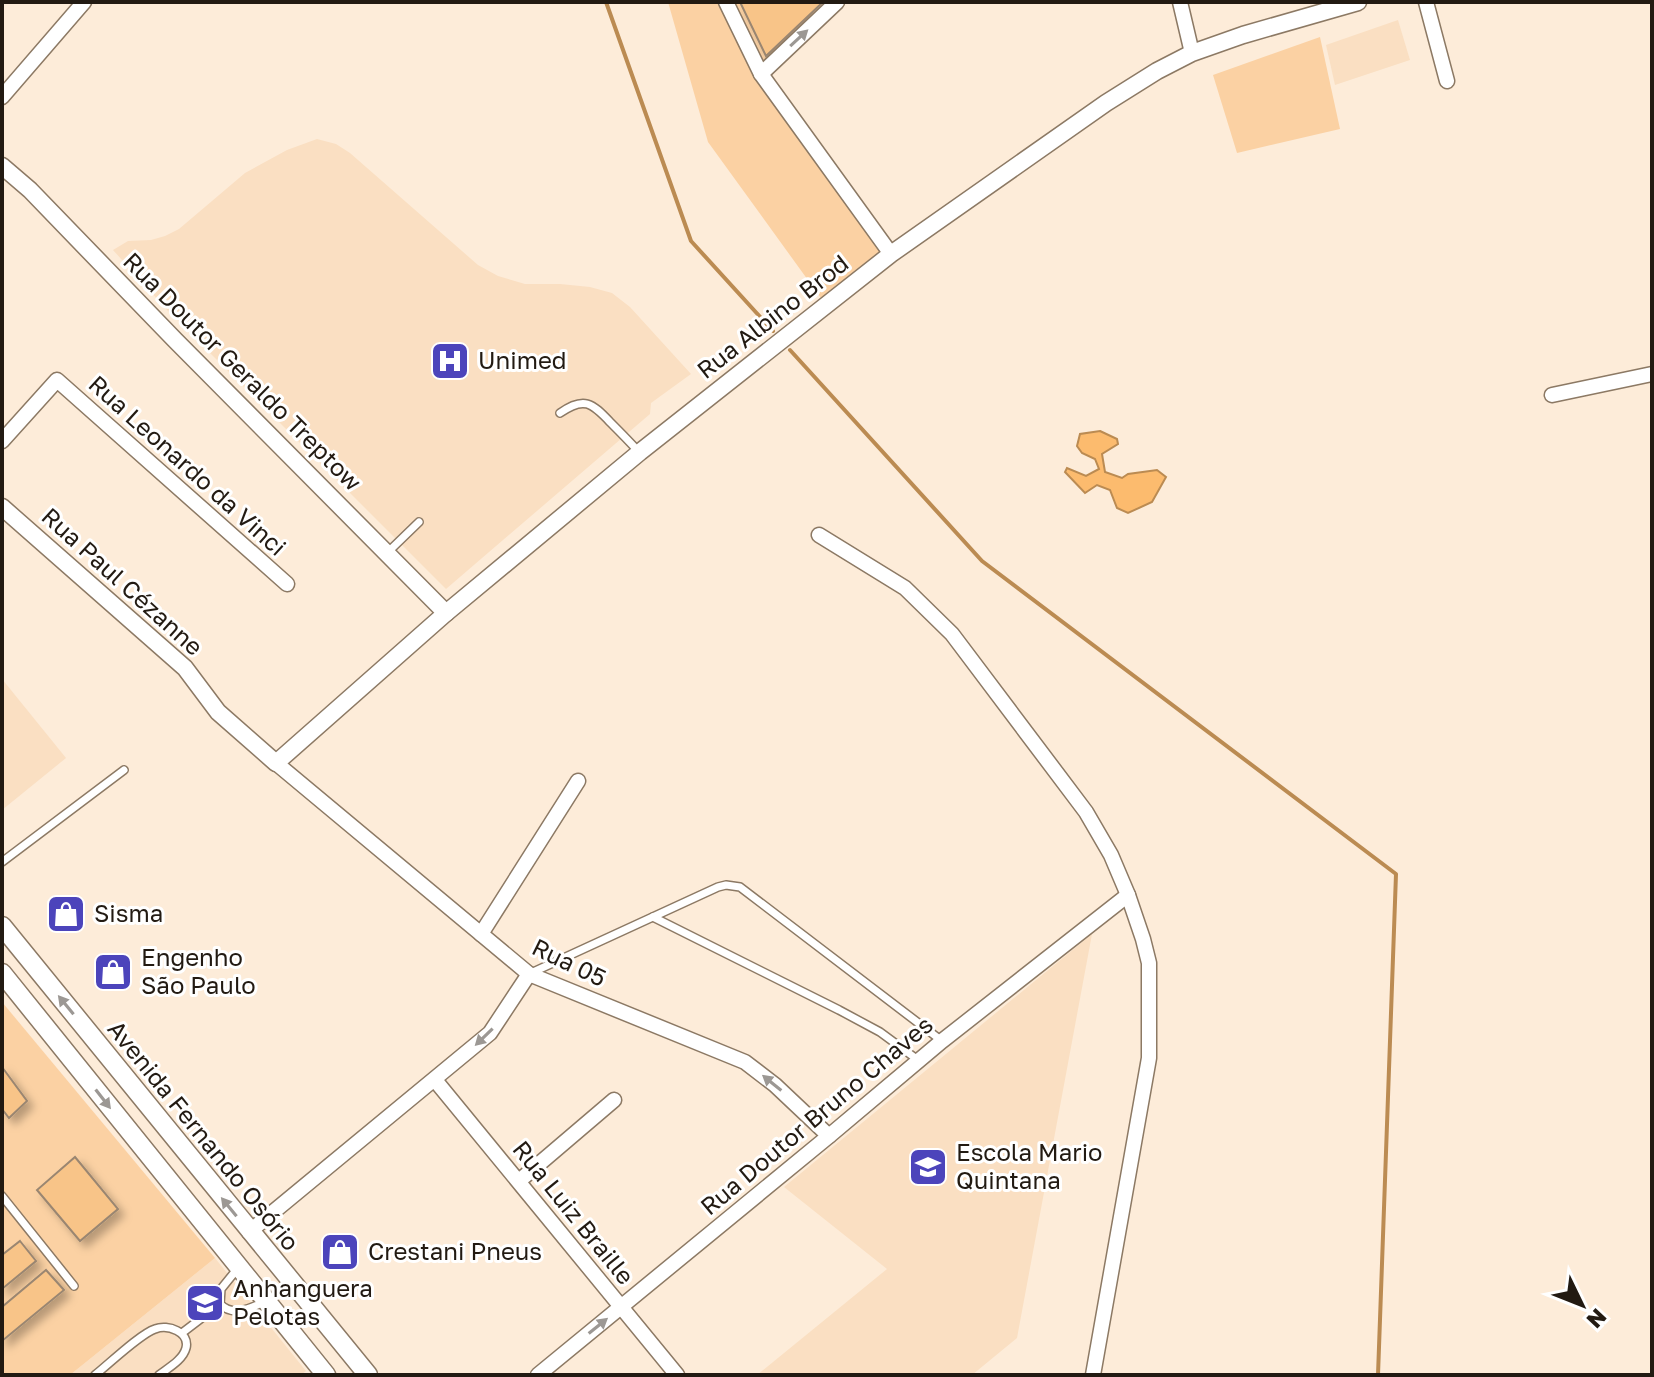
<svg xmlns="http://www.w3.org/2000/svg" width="1654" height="1377" font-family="'Golos Text',sans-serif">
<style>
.built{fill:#fadfc2}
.green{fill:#fbd1a3}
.water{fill:#fcbb6e;stroke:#bb8b52;stroke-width:2}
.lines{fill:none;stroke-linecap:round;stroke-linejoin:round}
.stream{stroke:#bb8b52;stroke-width:4}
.building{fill:#f8c488;stroke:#9a8671;stroke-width:2;filter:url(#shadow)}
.service-casing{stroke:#8c7964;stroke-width:10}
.minor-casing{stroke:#8c7964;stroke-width:17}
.tertiary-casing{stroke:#8c7964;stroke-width:19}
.secondary-casing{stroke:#8c7964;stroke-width:21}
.service{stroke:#fff;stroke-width:7}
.minor{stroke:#fff;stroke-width:14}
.tertiary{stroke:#fff;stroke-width:16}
.secondary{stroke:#fff;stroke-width:18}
.oneway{fill:#9c9894}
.labels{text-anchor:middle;stroke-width:6;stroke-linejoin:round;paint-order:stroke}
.street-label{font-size:24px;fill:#221a12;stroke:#fff}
.poi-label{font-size:24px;fill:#221a12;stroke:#fff;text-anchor:start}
</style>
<defs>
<filter id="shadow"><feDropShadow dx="6" dy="6" stdDeviation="4" flood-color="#0004"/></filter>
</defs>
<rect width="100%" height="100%" fill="#fdecd9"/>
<g class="built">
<path d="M1398,20L1410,60L1335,85L1326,45Z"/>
<path d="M317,139L336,144L350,153L478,265L498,276L525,284H560L590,287L612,293L630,307L691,374L651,403L650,414L446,589L168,311L113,250L128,241L151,240L165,236L179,229L245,173L287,150Z"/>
<path d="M2,679L66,758L2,810Z"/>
<path d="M1092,934L1017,1338L972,1375H757L887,1269L784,1187Z"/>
<path d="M215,1258L306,1371L301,1375H70Z"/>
</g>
<g class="green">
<path d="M668,2H837L761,74L891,254L826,305L708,142Z"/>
<path d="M1320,37L1340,129L1237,153L1213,75Z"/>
<path d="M2,1002L215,1258L70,1375H2Z"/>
</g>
<path class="water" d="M1100,431L1117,439L1118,444L1102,454L1105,472L1122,478L1128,474L1157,470L1166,477L1152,502L1128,513L1117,508L1110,490L1097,485L1085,493L1065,472L1067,468L1086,476L1099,469L1095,459L1082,453L1077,446L1080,434Z"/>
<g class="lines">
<g class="stream">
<path d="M606,2L691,241L773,331"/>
<path d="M790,350L982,561L1396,874L1378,1375"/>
</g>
</g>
<g class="building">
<path d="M740,2H823L766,56Z"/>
<path d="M2,1067L27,1101L9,1118L2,1109Z"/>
<path d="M75,1157L118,1209L80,1241L37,1190Z"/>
<path d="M20,1241L36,1261L2,1289V1255Z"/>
<path d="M46,1270L64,1290L2,1341V1307Z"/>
</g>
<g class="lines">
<defs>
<g id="service">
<path d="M560,413C584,396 592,403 610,422C620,432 629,441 638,451"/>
<path d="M388,552L419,522"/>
<path d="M2,862L124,770"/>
<path d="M653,917L839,1010L880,1032L918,1060"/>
<path d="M531,973L718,887L726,885L740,887L942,1041"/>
<path d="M2,1196L74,1286"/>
<path d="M238,1268L221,1289L220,1304C233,1317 249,1309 264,1302"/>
<path d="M182,1333L220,1304"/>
<path d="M95,1375C109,1364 140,1334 155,1329C168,1324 190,1332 186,1348C183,1360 168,1368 159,1375"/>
</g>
<g id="minor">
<path d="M726,2L761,74L891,254"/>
<path d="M1180,2L1192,53"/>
<path d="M1426,2L1447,81"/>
<path d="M761,74L837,2"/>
<path d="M2,97L84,2"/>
<path d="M1552,395L1652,374"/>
<path d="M2,441L57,380L287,584"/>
<path d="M819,535L905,588L952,634L1086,812L1111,855L1128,895L1143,939L1149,963V1058L1093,1375"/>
<path d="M276,763L529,974L745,1062L775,1085L829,1136"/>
<path d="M481,934L578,781"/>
<path d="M435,1080L677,1375"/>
<path d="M519,1181L614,1100"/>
<path d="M249,1232L490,1033L529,974"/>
<path d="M538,1375L829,1136L942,1041L1128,895"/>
</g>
<g id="tertiary">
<path d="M2,166L30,190L175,340L446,613"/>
<path d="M2,507L185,668L218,712L276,763L446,613L640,452L891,254L1106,103L1157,71L1192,53L1243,35L1358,2"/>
</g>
<g id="secondary">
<path d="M2,926L368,1375"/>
<path d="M2,973L326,1375"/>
</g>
</defs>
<use href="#service" class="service-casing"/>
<use href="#minor" class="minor-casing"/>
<use href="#tertiary" class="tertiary-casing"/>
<use href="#secondary" class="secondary-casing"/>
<use href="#service" class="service"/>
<use href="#minor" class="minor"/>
<use href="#tertiary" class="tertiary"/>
<use href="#secondary" class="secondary"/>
</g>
<defs><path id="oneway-solid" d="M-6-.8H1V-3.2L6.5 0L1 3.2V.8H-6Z" transform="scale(2)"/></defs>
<g class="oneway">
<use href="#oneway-solid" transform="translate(799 38) rotate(-43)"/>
<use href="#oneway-solid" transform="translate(66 1005) rotate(-129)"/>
<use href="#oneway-solid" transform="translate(484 1037) rotate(136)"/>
<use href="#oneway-solid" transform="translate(772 1083) rotate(-141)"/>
<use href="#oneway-solid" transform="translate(103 1099) rotate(52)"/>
<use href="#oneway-solid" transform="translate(229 1207) rotate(-129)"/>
<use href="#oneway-solid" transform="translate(598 1326) rotate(-39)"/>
</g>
<defs>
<symbol id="hospital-square" viewBox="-11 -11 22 22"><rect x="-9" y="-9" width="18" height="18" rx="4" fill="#4c44bb" stroke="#fff"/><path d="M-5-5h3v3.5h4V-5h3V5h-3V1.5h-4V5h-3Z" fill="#fff"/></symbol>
<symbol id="shop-square" viewBox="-11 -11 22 22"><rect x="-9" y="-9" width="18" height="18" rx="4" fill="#4c44bb" stroke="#fff"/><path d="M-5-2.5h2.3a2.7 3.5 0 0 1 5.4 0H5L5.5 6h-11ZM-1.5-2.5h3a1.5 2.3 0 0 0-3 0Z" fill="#fff"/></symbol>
<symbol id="school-square" viewBox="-11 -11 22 22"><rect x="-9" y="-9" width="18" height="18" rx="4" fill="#4c44bb" stroke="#fff"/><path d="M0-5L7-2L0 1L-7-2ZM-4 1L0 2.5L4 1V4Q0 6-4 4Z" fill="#fff"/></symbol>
<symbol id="university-square" viewBox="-11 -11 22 22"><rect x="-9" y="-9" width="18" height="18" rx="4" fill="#4c44bb" stroke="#fff"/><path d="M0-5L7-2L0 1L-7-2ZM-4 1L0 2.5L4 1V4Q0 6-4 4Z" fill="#fff"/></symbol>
</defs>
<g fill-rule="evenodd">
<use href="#hospital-square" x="428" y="339" width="44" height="44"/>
<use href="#shop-square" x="44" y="892" width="44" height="44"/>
<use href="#shop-square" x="91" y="950" width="44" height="44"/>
<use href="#school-square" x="906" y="1145" width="44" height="44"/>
<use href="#shop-square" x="318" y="1230" width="44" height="44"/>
<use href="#university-square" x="183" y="1281" width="44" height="44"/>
</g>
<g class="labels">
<g class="street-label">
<text transform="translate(773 317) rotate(-38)" y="8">Rua Albino Brod</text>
<text transform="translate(242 372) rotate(45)" y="8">Rua Doutor Geraldo Treptow</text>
<text transform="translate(187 466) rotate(42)" y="8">Rua Leonardo da Vinci</text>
<text transform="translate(122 582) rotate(42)" y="8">Rua Paul Cézanne</text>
<text transform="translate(569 963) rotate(26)" y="8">Rua 05</text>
<text transform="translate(817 1116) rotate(-40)" y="8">Rua Doutor Bruno Chaves</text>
<text transform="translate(203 1136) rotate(51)" y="8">Avenida Fernando Osório</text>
<text transform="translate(573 1213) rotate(51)" y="8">Rua Luiz Braille</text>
</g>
<g class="poi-label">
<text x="478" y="369">Unimed</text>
<text x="94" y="922">Sisma</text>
<text x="141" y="966">Engenho<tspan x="141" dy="28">São Paulo</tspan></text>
<text x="956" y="1161">Escola Mario<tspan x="956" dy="28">Quintana</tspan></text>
<text x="368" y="1260">Crestani Pneus</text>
<text x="233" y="1297">Anhanguera<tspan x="233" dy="28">Pelotas</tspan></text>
</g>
</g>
<rect width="1654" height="1377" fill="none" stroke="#221a12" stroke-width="8"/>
<g transform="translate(1582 1305) rotate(133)" stroke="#ffffff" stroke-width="6" paint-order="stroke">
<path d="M0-6L14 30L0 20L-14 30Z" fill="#221a12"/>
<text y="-12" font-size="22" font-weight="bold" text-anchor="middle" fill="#221a12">N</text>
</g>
</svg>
